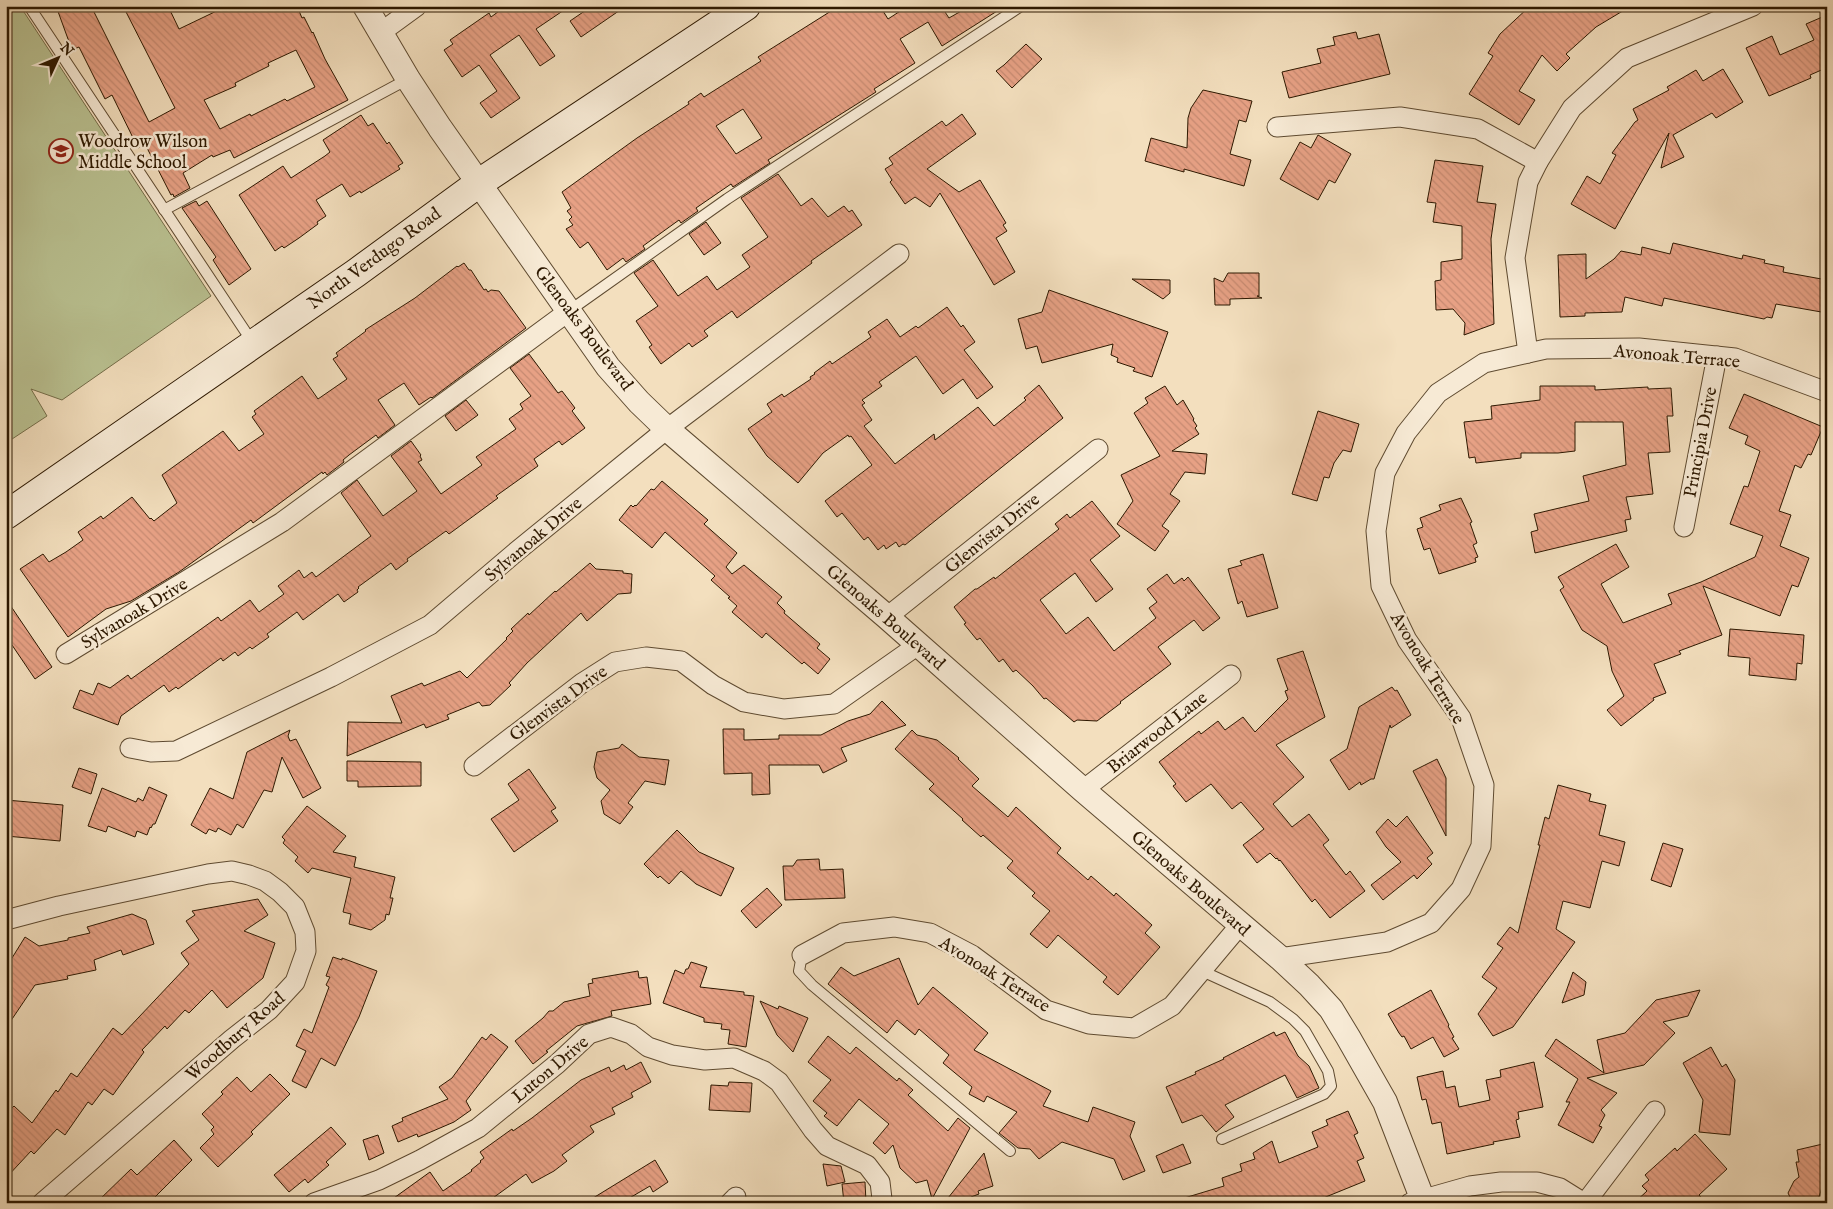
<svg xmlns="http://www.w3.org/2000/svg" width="1833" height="1209" font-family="'IM FELL English',serif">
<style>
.green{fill:#bac292;stroke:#746d49}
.building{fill:url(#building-back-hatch);stroke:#2d1800;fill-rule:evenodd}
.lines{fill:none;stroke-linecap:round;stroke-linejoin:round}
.service-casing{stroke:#5e4a30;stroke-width:12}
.minor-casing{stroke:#5e4a30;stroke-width:21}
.tertiary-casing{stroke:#5e4a30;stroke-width:26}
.secondary-casing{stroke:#2d1800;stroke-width:30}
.service{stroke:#f7ead5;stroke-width:10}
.minor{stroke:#f7ead5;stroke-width:19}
.tertiary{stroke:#f7ead5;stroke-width:24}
.secondary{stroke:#f7ead5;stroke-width:28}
.labels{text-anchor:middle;stroke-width:5;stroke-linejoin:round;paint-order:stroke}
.poi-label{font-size:18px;fill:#2d1800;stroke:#f7ead5;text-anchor:start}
.street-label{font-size:18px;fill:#2d1800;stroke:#f7ead5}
</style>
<defs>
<pattern id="building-back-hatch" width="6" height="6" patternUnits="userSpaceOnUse" patternTransform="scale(1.25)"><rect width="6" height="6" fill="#e7a185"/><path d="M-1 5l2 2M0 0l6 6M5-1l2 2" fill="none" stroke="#c68a71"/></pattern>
</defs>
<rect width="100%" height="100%" fill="#f3dfbe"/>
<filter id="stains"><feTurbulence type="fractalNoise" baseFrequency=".004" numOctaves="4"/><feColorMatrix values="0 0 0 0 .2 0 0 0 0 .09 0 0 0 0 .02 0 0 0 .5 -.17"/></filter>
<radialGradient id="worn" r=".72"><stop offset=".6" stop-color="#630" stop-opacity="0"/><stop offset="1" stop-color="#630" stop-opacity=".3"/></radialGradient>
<path class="green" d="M6,6H20L211,296L62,400L31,389L47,416L6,443Z"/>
<g class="building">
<path d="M56,6H91L149,122L175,108L123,6H168L179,29L227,6H297L302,18L304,17L312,33L313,32L325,59L348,100L234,158L230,150L213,157L212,155L183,173L190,188L174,197L173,194L171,195L145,144L138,148L112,95L105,99L79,47L72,50ZM296,50L315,87L287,101L285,99L251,116L250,114L220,129L204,100L236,86L235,83L269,66L268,63Z"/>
<path d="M506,6H570L536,29L555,56L540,66L519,35L490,55L520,98L491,118L480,103L497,91L479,65L462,77L444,50L453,44L450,40L489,13L491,17Z"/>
<path d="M592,6H626L581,37L570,21Z"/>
<path d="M839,6H880L888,19L908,6H955L945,12L949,18L970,6H1005L942,46L928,22L900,39L915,63L874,89L876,92L768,160L770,163L733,187L731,184L696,208L698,211L681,223L679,220L643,246L645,249L626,262L623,258L607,270L588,242L580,248L566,229L573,225L569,220L572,217L567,211L571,208L562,192L637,138L689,104L688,102L701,93L704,97L761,61L758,57ZM743,109L762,138L736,154L716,126Z"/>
<path d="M1530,6H1631L1596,27L1566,54L1570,58L1557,71L1542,55L1519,91L1535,100L1519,125L1469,94L1493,56L1488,53L1500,34Z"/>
<path d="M1827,15V70L1826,68L1810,75L1811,78L1769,96L1746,48L1772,36L1780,55L1814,40L1806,24Z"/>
<path d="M1356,32L1358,39L1379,34L1390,74L1289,98L1282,72L1321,63L1317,49L1335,45L1333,37Z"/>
<path d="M1026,44L1042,59L1012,88L996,71L1004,65Z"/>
<path d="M1723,69L1743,102L1716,118L1712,113L1673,135L1684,157L1661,168L1669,133L1615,229L1571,204L1587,176L1600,184L1616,155L1612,153L1635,122L1638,120L1633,109L1669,90L1667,87L1696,70L1703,81Z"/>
<path d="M1203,90L1252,101L1246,122L1239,120L1230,154L1251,160L1244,186L1184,169V172L1145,161L1151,138L1187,148L1188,118L1191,108Z"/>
<path d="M962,114L976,134L927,169L959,192L980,180L1006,223L1003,225L1007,231L996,238L1015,272L994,285L940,193L930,207L915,197L905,204L890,182L892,180L885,169L893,164L889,158L942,121L946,126Z"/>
<path d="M361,115L368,126L373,123L387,144L389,142L403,163L398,166L400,169L361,193L360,191L350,197L342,184L316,200L326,216L317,222L318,224L299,238L284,248L282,246L275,251L239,195L283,166L291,178L325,156L330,152L323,140Z"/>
<path d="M1318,135L1351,154L1335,183L1329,180L1318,200L1280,179L1300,142L1311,148Z"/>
<path d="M1435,160L1483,166L1477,202L1496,204L1491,239L1494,324L1464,335L1465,323L1453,309L1436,310L1435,281L1441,280V262L1462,259V226L1433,222L1436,203L1427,202Z"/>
<path d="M778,174L801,206L812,198L828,217L844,206L849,212L852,210L862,225L811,261L812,263L737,318L732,311L704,331L708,336L692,347L689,343L661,364L649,347L652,345L636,321L658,306L634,273L653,260L678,296L707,276L717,290L750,267L742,255L768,237L741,198Z"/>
<path d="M196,201L199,206L207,201L251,269L229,285L213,260L216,257L182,208Z"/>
<path d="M706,222L721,243L704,255L689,234Z"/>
<path d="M1673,243L1742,259L1743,255L1765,260L1764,263L1784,267L1783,272L1827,280V313L1776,304L1772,318L1767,317L1764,319L1664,298L1662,306L1625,297L1622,312L1585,313V316L1560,317L1558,255L1586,254V279L1614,259L1621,251L1641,255L1642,247L1670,254Z"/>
<path d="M464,263L469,270H471L484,290L486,289L488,292L491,290L499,291L526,328L432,398L431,397L419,405L404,383L378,400L395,425L378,438L376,435L349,455L343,460L344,462L327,475L325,472L323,474L322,472L253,523L251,520L179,572L131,601L106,609L68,637L20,569L43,554L49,562L66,552L83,540L78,532L101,516L103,519L132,497L150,519L151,518L154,521L177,503L162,475L223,431L239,451L264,434L252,417L256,414L254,411L302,376L318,399L347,379L333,359L338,356L336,353L366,331L365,330L415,298L457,266L458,267Z"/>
<path d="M1228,273H1259V296H1257L1262,298L1230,299V305H1215L1214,278L1223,282Z"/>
<path d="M1132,279L1170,280V293L1163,299Z"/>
<path d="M1049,290L1168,332L1152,377L1133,371L1135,368L1117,362L1118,358L1111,355L1113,344L1042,363L1037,346L1026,349L1018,319L1042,312Z"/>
<path d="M947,307L961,327L963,325L975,342L964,350L993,387L977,399L963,379L943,394L916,356L879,382L882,386L862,400L865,403L862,405L872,420L864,426L895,464L934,434L935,440L978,407L994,426L1026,400L1024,398L1039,385L1063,418L905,545L903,544L899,547L896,542L886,549L884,545L878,550L868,537L864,540L842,513L837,517L825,501L872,465L851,436L849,437L848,435L823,453L798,483L767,456L748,429L772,412L767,404L782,394L784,397L811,379L810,377L815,374L814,373L830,361L832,364L871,337L868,332L887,319L900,337L916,326L918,328Z"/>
<path d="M529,354L558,393L562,391L575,408L572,411L585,428L562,445L559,441L534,459L538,466L496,496L498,498L449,534L446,531L407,559L408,561L396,570L391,563L358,587L359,588L357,590L358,592L344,602L338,594L303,620L297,612L267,634L269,637L252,649L250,647L238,656L235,652L223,661L221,658L178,689L176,687L169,692L164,685L121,716L118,725L73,708L80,690L93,695L98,683L110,688L128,675L131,679L218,617L221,621L250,600L259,612L284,594L278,586L299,570L304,578L312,572L316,577L371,536L341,493L357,480L383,516L417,491L391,456L411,441L421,455L420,456L422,460L418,462L441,494L482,465L476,457L516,429L509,419L523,409L520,404L531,396L510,368Z"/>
<path d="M1165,386L1177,405L1183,400L1194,419L1193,420L1197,426L1195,428L1199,434L1172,451L1207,454L1205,474L1185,472L1170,494L1180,501L1162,526L1169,531L1155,551L1117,524L1133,501L1121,475L1160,456L1134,413L1148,403L1145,398Z"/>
<path d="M1540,386H1595V390L1648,387V389L1671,388L1673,416H1667L1670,452L1648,453L1653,494L1626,497L1631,519L1625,520L1627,531L1535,553L1531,532L1538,530L1534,514L1589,501L1583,476L1626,465L1623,422H1575V451L1558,453H1521V458L1476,463L1475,457L1469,458L1464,422L1492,419L1491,406L1540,400Z"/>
<path d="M1744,394L1823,427L1811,455L1808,454L1801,468L1795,465L1779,511L1791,515L1780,546L1809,558L1798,587L1792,585L1780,616L1703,586L1722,635L1679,651L1681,654L1654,664L1666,693L1653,698L1654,700L1621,726L1607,710L1624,696L1612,671L1607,646L1582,630L1560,590L1564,587L1558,577L1616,544L1629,567L1601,584L1623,623L1672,604L1668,594L1701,582L1755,557L1763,536L1730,524L1744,486L1748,487L1760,451L1745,444L1748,436L1729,428Z"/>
<path d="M466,400L478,415L456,431L445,416Z"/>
<path d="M1318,411L1359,424L1351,452L1343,450L1334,463L1329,478L1324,477L1317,501L1292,494Z"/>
<path d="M662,481L708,520L704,524L737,553L726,567L732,574L744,565L782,597L777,603L785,611L784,613L820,644L817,648L830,659L818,674L804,662L802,664L766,633L762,638L732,612L737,606L728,598L730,597L711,580L715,576L665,532L652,548L619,520L631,505L633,507L635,505L636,506L651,489L654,490Z"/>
<path d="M1461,498L1472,522L1470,523L1477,543L1473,545L1478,557L1475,558L1476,562L1439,574L1430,548L1424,550L1417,529L1423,527L1420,518L1441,510L1439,505Z"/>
<path d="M1092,501L1120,536L1090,560L1113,589L1096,602L1075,573L1040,600L1066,634L1088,617L1114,651L1156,618L1149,608L1157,602L1147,589L1167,574L1174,584L1182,578L1184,581L1188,577L1220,618L1203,631L1194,620L1158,647L1171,664L1120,702L1121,703L1097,721L1077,720L1074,722L1046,698L1044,699L1033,686L1016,670L1013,672L1003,659L999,662L980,638L977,640L964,624L966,623L954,607L975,589H977L994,577L995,579L1059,529L1055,524L1067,514L1070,518Z"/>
<path d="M1263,554L1278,608L1247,617L1242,601L1238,604L1228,569L1242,565L1240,561Z"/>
<path d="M590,563L596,569L623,571V573L632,574L631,593L618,594L587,621L581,613L527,663L509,683L511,685L490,705L482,706L479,702L447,715L449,719L426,728L424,724L347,756L348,722L402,723L391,696L422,683L424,686L460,671L467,678L507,639L506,638L513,631L511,629L528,613L529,615L555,591L556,592Z"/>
<path d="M6,599L52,667L35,679L12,645L6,650Z"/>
<path d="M1730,629L1804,635L1802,664L1797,663L1796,680L1749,675L1750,658L1728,656Z"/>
<path d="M1303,651L1325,717L1276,745L1304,777L1273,804L1292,827L1309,814L1329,840L1323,845L1346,875L1350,871L1365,891L1330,918L1315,899L1312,902L1280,860L1279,861L1277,858L1276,859L1270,853L1257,863L1243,845L1264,829L1241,802L1232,809L1211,784L1186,802L1173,786L1176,784L1159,762L1199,731L1201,734L1218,721L1225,730L1243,717L1255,732L1288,699L1285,691L1288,690L1277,659Z"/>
<path d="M1392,687L1395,691L1397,690L1411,715L1391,728L1390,725L1374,779H1371L1361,785L1360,782L1349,790L1330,760L1347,749L1359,707Z"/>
<path d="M882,701L906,725L841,748L847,761L823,773L819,765H769L770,794L752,795V773L724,774L723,729H744V740L779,739V735H821L848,721L870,714Z"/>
<path d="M290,730L288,736L290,741L296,739L321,788L303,798L282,757L272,792L264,790L243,828L237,824L231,835L218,828L216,832L209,829L206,834L191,825L210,788L233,799L247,752Z"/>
<path d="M912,730L917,735L937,740L959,758L958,759L979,779L972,786L1008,817L1016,807L1061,848L1057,853L1088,880L1091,876L1114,896L1116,893L1152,925L1145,933L1160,947L1118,995L1103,982L1107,977L1058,935L1047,948L1030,934L1050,911L1032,896L1035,893L1007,868L1013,861L983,835L981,837L962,820L963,819L929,789L934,784L895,749Z"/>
<path d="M622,744L639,757L669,760L665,785L645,781L628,803L633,807L620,824L604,814L601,801L610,790L597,778L594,767L597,752L619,748Z"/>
<path d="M1437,759L1446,778V836L1413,771Z"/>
<path d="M347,761L421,762V786L358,787V781H347Z"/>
<path d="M79,768L97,774L91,794L72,787Z"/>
<path d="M529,769L556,808L551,811L558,821L514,852L491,819L519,800L508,784Z"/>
<path d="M1558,785L1591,794L1589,801L1606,805L1599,835L1625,842L1619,866L1602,861L1590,908L1563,901L1556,929L1575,942L1513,1027L1493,1036L1478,1014L1497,988L1482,977L1503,948L1497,944L1510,927L1518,933L1540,845H1538L1545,817L1549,819Z"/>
<path d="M149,787L167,795L155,824H153L151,828L150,827L147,835L137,831L135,837L108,826L106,832L88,826L102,788L136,802L138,798L143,801Z"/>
<path d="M6,800L63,805L60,841L6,836Z"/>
<path d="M307,806L346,836L333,852L356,857L354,867L395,877L390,898H393L389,915L386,914L385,920L371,930L349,924L351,914L343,912L351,878L312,868L308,873L295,861L298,857L283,843L285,840L282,837Z"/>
<path d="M1407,816L1433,853L1427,858L1432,864L1417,879L1414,875L1383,900L1371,885L1401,862L1386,847L1376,832L1388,819L1396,827Z"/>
<path d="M677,830L699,852L734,868L721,896L696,884L681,871L669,884L660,876L658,878L644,864Z"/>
<path d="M1663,843L1683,849L1671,887L1651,880Z"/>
<path d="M819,859L820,870L843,869L845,898L785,900L783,866H793L797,860Z"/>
<path d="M767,888L782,905L756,928L741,911Z"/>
<path d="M258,899L268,915L244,931L275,943L263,978L227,1008L212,990L189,1013L185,1010L167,1029L165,1026L142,1050L144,1052L113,1095L104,1089L92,1105L88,1102L65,1135L57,1129L34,1154L31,1151L6,1178V1114L14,1106L32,1123L56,1090L58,1092L71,1073L77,1077L113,1028L122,1035L189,964L181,953L199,940L186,921L195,915L192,911Z"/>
<path d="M132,914L146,920L154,944L123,955L121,950L94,960L96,970L67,976L68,979L35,985L6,1028V954L12,958L25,937L39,946L68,940V938L90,933L87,927Z"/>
<path d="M333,957L342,960V958L377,971L359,1017L335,1066L321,1058L306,1088L292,1081L306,1051L296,1046L304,1029L312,1033L329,987L326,985L330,977L326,976Z"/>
<path d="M899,958L918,1005L933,987L988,1033L974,1050L1051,1091L1043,1106L1088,1122L1093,1107L1135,1122L1130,1136L1145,1171L1123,1180L1114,1159L1062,1142L1039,1159L1030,1149L1018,1148L999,1133L1017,1112L987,1096L984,1102L969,1094L972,1087L943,1063L949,1055L919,1029L915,1035L897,1020L887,1033L828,984L841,967L854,976Z"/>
<path d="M691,962L707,967L700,987L744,992V995L754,996L746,1047L728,1044L730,1030L721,1029L722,1024L704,1022V1018L663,1003L675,970L684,974L686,969H688Z"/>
<path d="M638,971L639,978L647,977L651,1004L611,1011L612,1016L577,1026L546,1051L548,1052L533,1064L515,1041L543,1018L549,1011H553L564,1002L590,996L588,984L593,983L592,979Z"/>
<path d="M1573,972L1586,982L1584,995L1562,1003Z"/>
<path d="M1431,990L1449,1025L1448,1026L1454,1037L1452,1038L1459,1049L1444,1057L1433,1037L1411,1049L1404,1036L1402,1037L1399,1033L1388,1014Z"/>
<path d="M1700,990L1688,1016L1663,1022L1675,1033L1644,1065L1587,1078L1617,1093L1601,1110L1605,1115L1599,1126L1602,1127L1593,1143L1558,1125L1570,1102H1566L1578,1079L1545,1056L1556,1039L1604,1073L1597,1040L1625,1033L1656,1000Z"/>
<path d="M760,1001L778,1009L779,1006L808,1018L793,1052L777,1035Z"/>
<path d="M1274,1032L1276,1036L1285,1032L1298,1056L1309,1066L1319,1088L1297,1098L1285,1075L1225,1105L1234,1117L1216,1132L1202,1115L1182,1123L1166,1087L1196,1074L1195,1072L1224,1059L1223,1058Z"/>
<path d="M491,1034L508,1047L466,1101L471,1110L454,1122L433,1131L418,1137L417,1134L398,1142L392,1126L403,1121L402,1118L448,1099L439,1087L452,1078L482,1037L486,1040Z"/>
<path d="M828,1036L850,1054L856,1047L897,1081L899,1078L913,1090L908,1095L948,1131L958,1118L970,1128L932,1199L927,1180L916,1183L900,1168L893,1145L885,1154L873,1143L889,1124L859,1099L837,1126L824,1116L827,1113L813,1101L831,1080L808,1062Z"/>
<path d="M1711,1047L1722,1067L1726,1064L1735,1080L1730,1135L1699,1132L1703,1100L1683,1063Z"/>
<path d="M641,1062L651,1082L631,1093L633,1097L612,1108L615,1114L590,1126L594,1132L562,1155L567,1161L554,1171L532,1183L526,1174L486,1203H387L430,1172L443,1191L472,1171L471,1170L481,1162L480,1161L484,1158L480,1152L512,1129L513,1131L532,1118L581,1080L609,1067L611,1072L624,1065L626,1070Z"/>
<path d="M1534,1062L1543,1107L1518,1112L1519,1119L1516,1120L1520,1137L1493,1142L1494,1144L1447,1154L1441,1122L1432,1124L1426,1099L1422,1100L1417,1077L1443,1071L1446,1088L1455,1086L1459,1107L1490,1100L1486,1080L1501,1077L1500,1070Z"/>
<path d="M270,1074L290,1094L251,1132L253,1134L218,1167L200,1148L214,1134L211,1130L214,1127L202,1114L223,1094L221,1092L237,1077L251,1092Z"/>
<path d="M729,1082L752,1083L750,1112L709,1110L711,1085L728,1086Z"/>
<path d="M1348,1111L1358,1133L1354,1135L1364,1158L1357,1161L1365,1181L1311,1203H1182L1181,1199L1224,1186L1222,1178L1242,1171L1240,1164L1255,1159L1253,1153L1272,1141L1279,1163L1318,1147L1312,1132L1328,1125L1326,1120Z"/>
<path d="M331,1127L346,1144L326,1162L329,1165L308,1183L305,1179L289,1192L274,1175Z"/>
<path d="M1695,1134L1727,1169L1699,1195L1706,1203H1634L1647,1191L1642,1186L1649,1180L1645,1175L1675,1148L1677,1151Z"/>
<path d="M378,1135L384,1153L369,1160L363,1140Z"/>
<path d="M174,1140L192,1160L149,1203H96L131,1169L137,1175Z"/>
<path d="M1827,1143V1172L1817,1203H1793L1788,1193L1794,1181L1799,1177L1796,1162H1799L1797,1150Z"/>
<path d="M1183,1144L1191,1163L1163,1173L1156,1156Z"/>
<path d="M984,1153L993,1186L978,1191L979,1194L971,1197L972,1200L963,1203H944Z"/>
<path d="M655,1160L668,1182L653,1192L650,1186L621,1203H585Z"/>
<path d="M823,1164L841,1166L845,1182L827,1186Z"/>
<path d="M865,1182L866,1202L844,1203L842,1184Z"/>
</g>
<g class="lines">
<defs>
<g id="service">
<path d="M29,6L253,343"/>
<path d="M164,210L408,79"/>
<path d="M569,311L727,199L1021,6"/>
<path d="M802,955L799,971L812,985L1010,1151"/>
<path d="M1202,971L1270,1002L1293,1019L1305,1031L1328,1071L1331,1086L1324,1094L1222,1139"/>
</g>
<g id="minor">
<path d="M380,33L417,6"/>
<path d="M1277,127L1400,117L1478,129L1538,162"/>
<path d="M1528,353L1515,258L1528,182L1538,162L1572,108L1627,58L1753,6"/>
<path d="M1684,527L1717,356"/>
<path d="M887,617L1098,449"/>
<path d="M66,654L282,522L569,311"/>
<path d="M130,748L151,752L176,751L331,677L430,625L517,551L667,429L899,254"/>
<path d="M474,766L582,683L615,662L646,657L681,661L713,685L744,702L784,709L834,704L918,645"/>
<path d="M1083,790L1231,675"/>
<path d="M6,920L59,906L208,874L232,871L249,875L265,881L280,892L295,907L305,932L306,951L295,982L269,1010L232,1039L42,1203"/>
<path d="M802,955L843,933L894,927L930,933L972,955L1046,1010L1089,1024L1134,1028L1172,1006L1240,925"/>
<path d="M1280,958L1387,942L1431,923L1461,889L1481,846L1484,785L1461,718L1407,640L1381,586L1376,531L1385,473L1406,433L1438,393L1484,363L1528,353L1546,349L1639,348L1735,358L1827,392"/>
<path d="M314,1203L379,1180L420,1160L478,1128L557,1064L589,1034L611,1027L631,1034L648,1047L672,1055L705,1060L734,1058L764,1071L779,1082L813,1130L827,1146L867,1165L880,1182L882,1199L881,1203"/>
<path d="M730,1203L736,1197"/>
<path d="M1410,1203L1470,1186L1501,1182H1537L1560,1188L1584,1203"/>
<path d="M1585,1203L1655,1111"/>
</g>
<path id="tertiary" d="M365,6L408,79L440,128L608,367L639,402L667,429L887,617L1083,790L1280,958L1309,985L1331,1009L1348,1037L1385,1102L1424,1203"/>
<path id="secondary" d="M6,515L356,273L479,183L746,6"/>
</defs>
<use href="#service" class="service-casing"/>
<use href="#minor" class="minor-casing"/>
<use href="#tertiary" class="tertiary-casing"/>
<use href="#secondary" class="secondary-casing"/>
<use href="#service" class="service"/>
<use href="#minor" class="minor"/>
<use href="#tertiary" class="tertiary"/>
<use href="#secondary" class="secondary"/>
</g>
<defs>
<symbol id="school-ring" viewBox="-11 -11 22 22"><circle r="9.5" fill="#f7ead5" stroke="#8f2418" stroke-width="1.5"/><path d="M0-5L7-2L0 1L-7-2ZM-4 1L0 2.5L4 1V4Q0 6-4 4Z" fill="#8f2418"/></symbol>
</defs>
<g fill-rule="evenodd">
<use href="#school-ring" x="47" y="137" width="28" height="28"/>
</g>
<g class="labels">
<g class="poi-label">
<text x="78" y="147">Woodrow Wilson<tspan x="78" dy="21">Middle School</tspan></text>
</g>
<g class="street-label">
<text transform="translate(374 258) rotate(-36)" y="6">North Verdugo Road</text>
<text transform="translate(584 328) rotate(53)" y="6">Glenoaks Boulevard</text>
<text transform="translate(1677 356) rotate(5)" y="6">Avonoak Terrace</text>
<text transform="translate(1700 442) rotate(-79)" y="6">Principia Drive</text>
<text transform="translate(992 533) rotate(-39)" y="6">Glenvista Drive</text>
<text transform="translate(533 539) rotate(-40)" y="6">Sylvanoak Drive</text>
<text transform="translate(134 613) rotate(-31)" y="6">Sylvanoak Drive</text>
<text transform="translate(886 617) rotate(41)" y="6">Glenoaks Boulevard</text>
<text transform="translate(1428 668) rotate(59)" y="6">Avonoak Terrace</text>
<text transform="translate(558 703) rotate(-36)" y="6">Glenvista Drive</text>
<text transform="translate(1157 732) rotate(-38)" y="6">Briarwood Lane</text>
<text transform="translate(1191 883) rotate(41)" y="6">Glenoaks Boulevard</text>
<text transform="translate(995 974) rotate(32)" y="6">Avonoak Terrace</text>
<text transform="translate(235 1036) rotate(-41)" y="6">Woodbury Road</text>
<text transform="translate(550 1069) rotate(-40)" y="6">Luton Drive</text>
</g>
</g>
<rect width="1833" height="1209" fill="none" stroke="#f3dfbe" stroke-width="25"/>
<rect x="8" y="8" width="1818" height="1194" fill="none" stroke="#2d1800" stroke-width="2.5"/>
<rect x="12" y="12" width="1808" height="1184" fill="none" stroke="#2d1800"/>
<g transform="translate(58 58) rotate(46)" stroke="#f7ead5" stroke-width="4" paint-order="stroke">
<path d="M0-4L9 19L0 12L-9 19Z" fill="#2d1800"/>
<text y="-8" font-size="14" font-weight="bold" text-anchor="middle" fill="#2d1800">N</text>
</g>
<rect width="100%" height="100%" filter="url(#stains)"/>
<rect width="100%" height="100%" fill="url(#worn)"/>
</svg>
